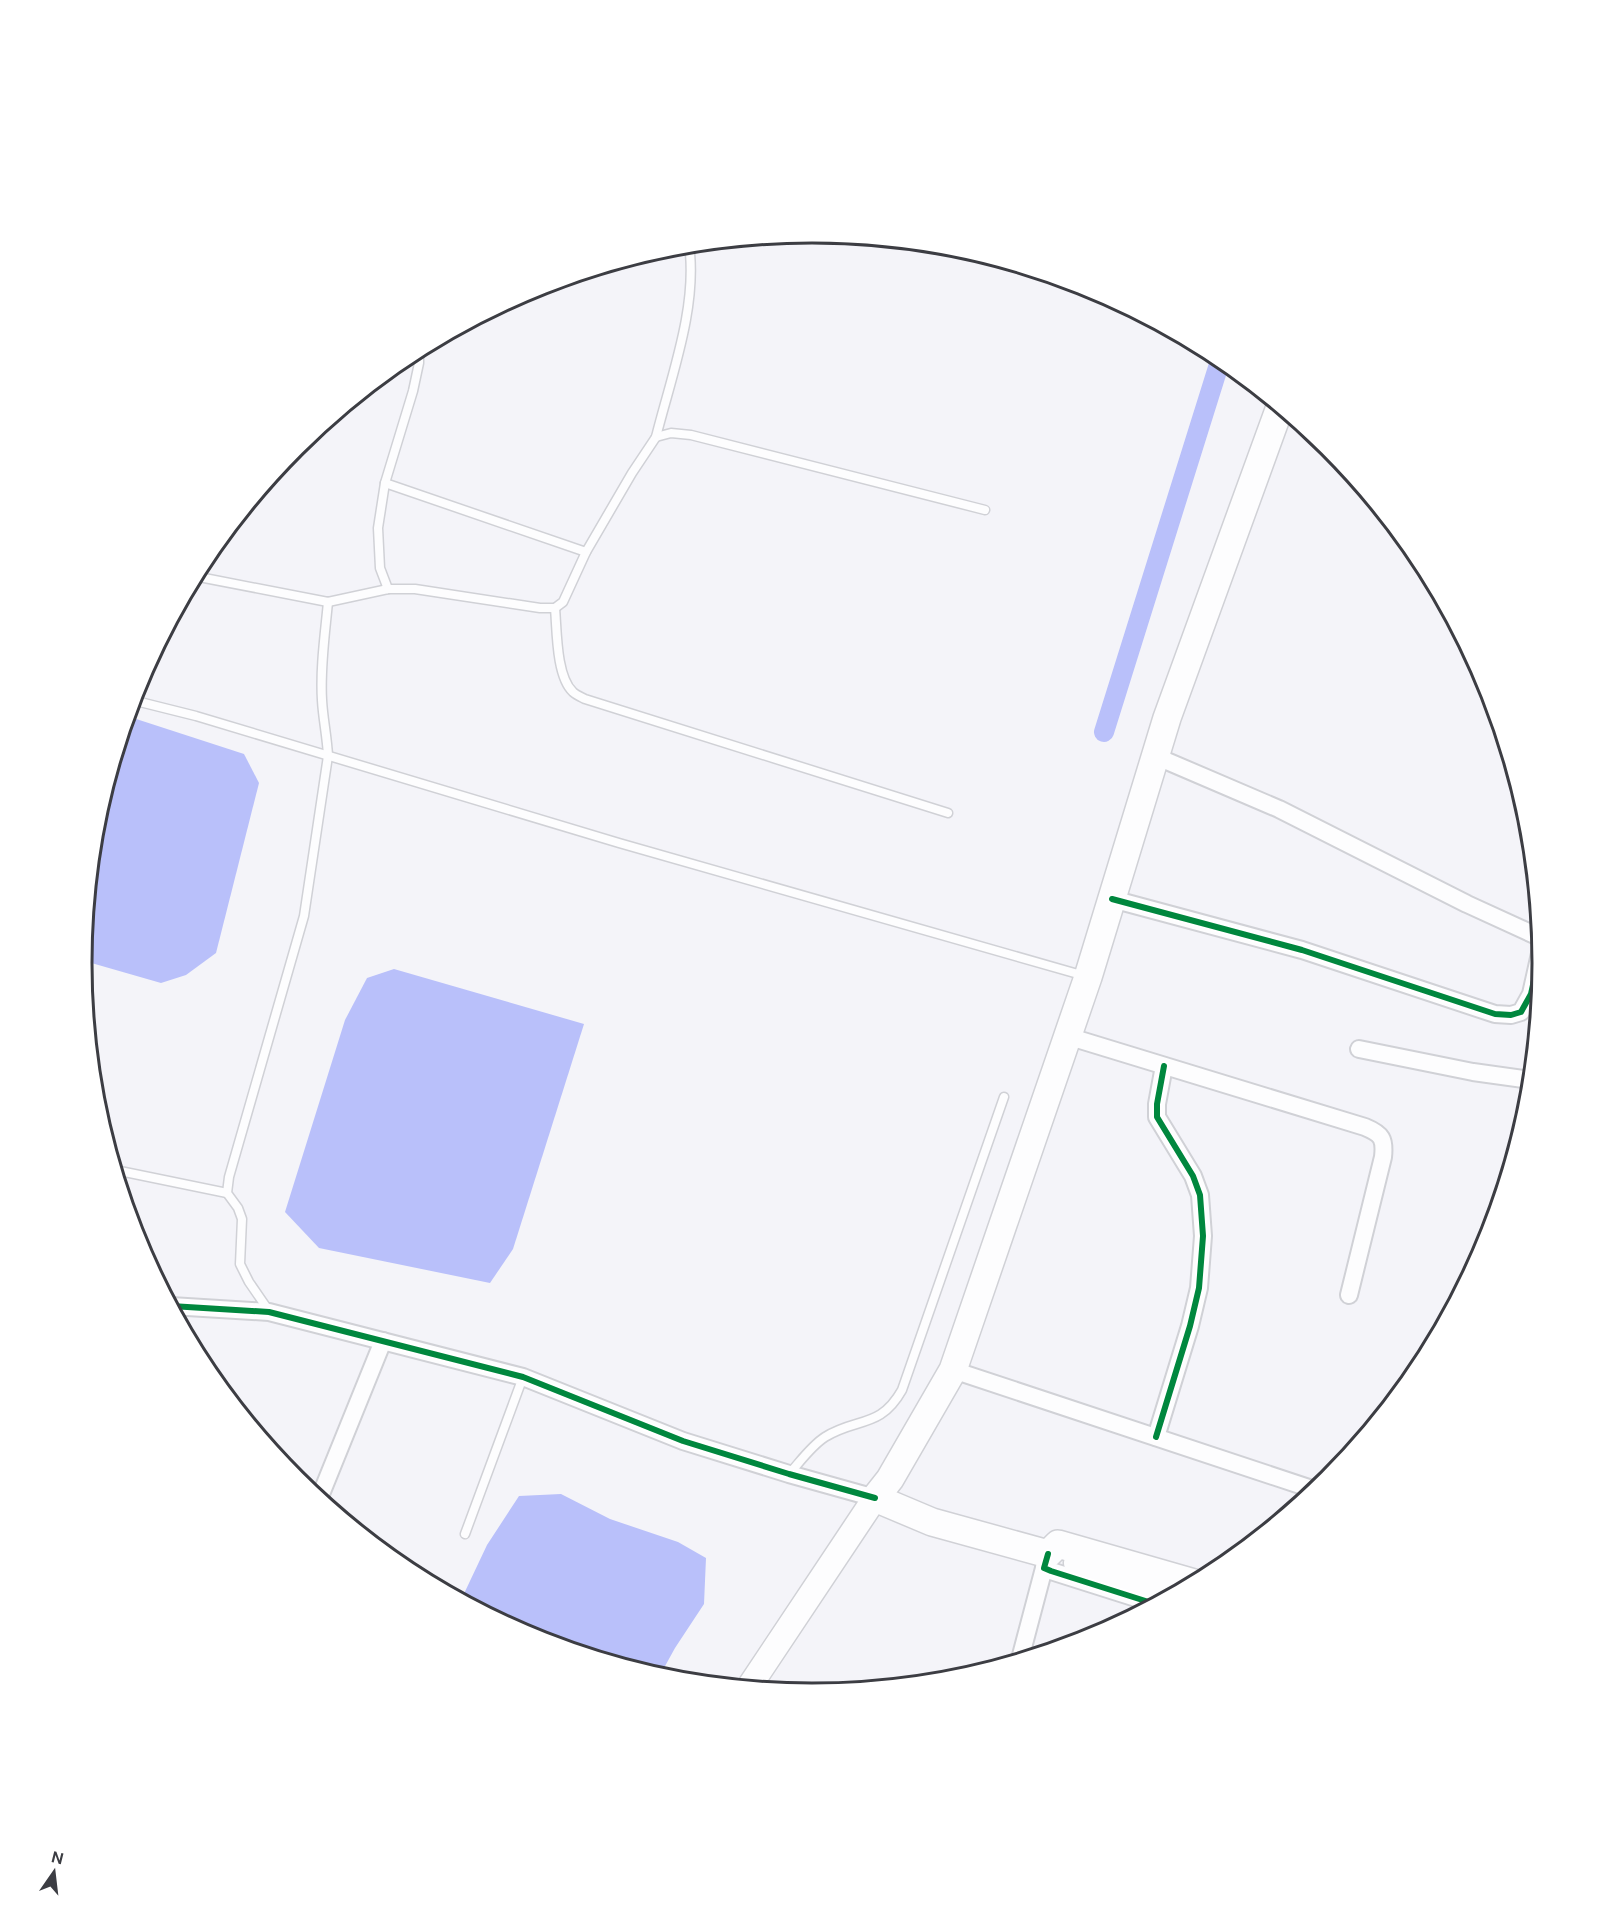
<svg xmlns="http://www.w3.org/2000/svg" width="1623" height="1926" font-family="'DM Sans',sans-serif">
<style>
.water{fill:#b9c0fa}
.lines{fill:none;stroke-linecap:round;stroke-linejoin:round}
.canal{stroke:#b9c0fa;stroke-width:20}
.service-casing{stroke:#d0d1d6;stroke-width:11}
.minor-casing{stroke:#d0d1d6;stroke-width:20}
.secondary-casing{stroke:#d0d1d6;stroke-width:27}
.primary-casing{stroke:#d0d1d6;stroke-width:30}
.service{stroke:#fdfdfe;stroke-width:8}
.minor{stroke:#fdfdfe;stroke-width:16}
.secondary{stroke:#fdfdfe;stroke-width:24}
.primary{stroke:#fdfdfe;stroke-width:27}
.cycleway-casing{stroke:#fff;stroke-width:10}
.cycleway{stroke:#00873e;stroke-width:6}
.rim{fill:none;stroke:#3c3d43;stroke-width:3}
</style>
<rect width="100%" height="100%" fill="#f4f4f9"/>
<g class="water">
<path d="M127,716L244,754L259,783L216,953L186,975L161,983L81,960L95,820Z"/>
<path d="M394,969L584,1024L513,1249L490,1283L319,1248L285,1212L345,1020L367,978Z"/>
<path d="M561,1494L610,1519L678,1542L706,1558L704,1604L675,1648L659,1677L532,1638L461,1600L487,1545L519,1496Z"/>
</g>
<g class="lines">
<path class="canal" d="M1104,732L1221,358"/>
<defs>
<g id="service">
<path d="M656,437C671,377 698,306 689,245"/>
<path d="M385,483L586,552"/>
<path d="M194,576L328,602L388,589H415L540,608H555L563,602L586,552L632,473L656,437L671,433L691,435L985,510"/>
<path d="M388,589L380,568L378,528L385,483L413,391L419,363V348"/>
<path d="M555,608C557,630 556,676 573,692C576,695 581,697 585,699L948,813"/>
<path d="M132,700L196,716L619,843L1085,976"/>
<path d="M115,1170L227,1193"/>
<path d="M269,1311L249,1282L240,1264L242,1219L238,1208L227,1193L229,1177L304,916L328,756C327,736 323,719 322,700C320,668 325,634 328,602"/>
<path d="M789,1474C800,1462 811,1446 825,1437C857,1417 880,1429 902,1390L1004,1097"/>
<path d="M465,1534L523,1377"/>
</g>
<g id="minor">
<path d="M1155,756L1279,809L1467,904L1539,937"/>
<path d="M1112,899L1302,950L1495,1014L1511,1015L1521,1012L1531,994L1541,949"/>
<path d="M1067,1036L1365,1127C1382,1134 1385,1139 1383,1157L1349,1295"/>
<path d="M1359,1049L1473,1072L1530,1080"/>
<path d="M171,1306L269,1312L523,1377L683,1441L789,1474L875,1498"/>
<path d="M953,1370L1315,1490"/>
<path d="M1156,1437L1190,1326L1199,1288L1203,1236L1200,1195L1193,1176L1157,1117V1104L1164,1066"/>
<path d="M319,1499L383,1341"/>
<path d="M1048,1554L1044,1568L1051,1571L1155,1604"/>
<path d="M1020,1659L1044,1568"/>
</g>
<g id="secondary">
<path d="M1076,1563L1175,1593"/>
<path d="M749,1687L875,1498"/>
</g>
<path id="primary" d="M1194,1583L1058,1544L1048,1554L932,1522L875,1498L890,1479L953,1370L1088,977L1167,718L1280,407"/>
</defs>
<use href="#service" class="service-casing"/>
<use href="#minor" class="minor-casing"/>
<use href="#secondary" class="secondary-casing"/>
<use href="#primary" class="primary-casing"/>
<use href="#service" class="service"/>
<use href="#minor" class="minor"/>
<use href="#secondary" class="secondary"/>
<use href="#primary" class="primary"/>
<defs>
<g id="cycleway">
<path d="M1112,899L1302,950L1495,1014L1511,1015L1521,1012L1531,994L1541,949"/>
<path d="M171,1306L269,1312L523,1377L683,1441L789,1474L875,1498"/>
<path d="M1156,1437L1190,1326L1199,1288L1203,1236L1200,1195L1193,1176L1157,1117V1104L1164,1066"/>
<path d="M1048,1554L1044,1568L1051,1571L1155,1604"/>
</g>
</defs>
<use href="#cycleway" class="cycleway-casing"/>
<use href="#cycleway" class="cycleway"/>
</g>
<path d="M0 0H1623V1926H0ZM92 963a720 720 0 1 1 1440 0a720 720 0 1 1-1440 0Z" fill="#fff" fill-rule="evenodd"/>
<path class="rim" d="M92 963a720 720 0 1 1 1440 0a720 720 0 1 1-1440 0Z"/>
<g transform="translate(54 1872) rotate(14)" stroke="#ffffff" stroke-width="4.5" paint-order="stroke">
<path d="M0-4.5L10 22L0 15L-10 22Z" fill="#3c3d43"/>
<text y="-9" font-size="16" font-weight="bold" text-anchor="middle" fill="#3c3d43">N</text>
</g>
</svg>
